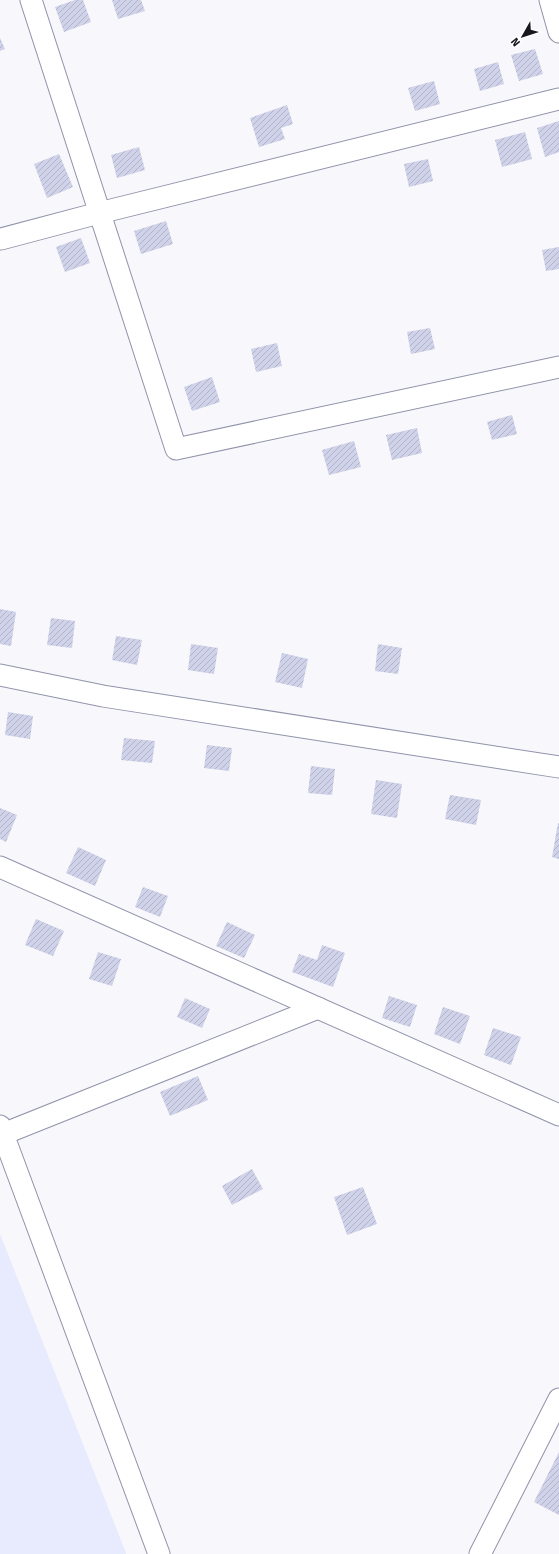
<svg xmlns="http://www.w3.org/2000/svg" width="559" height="1554" font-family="'Fira Sans',sans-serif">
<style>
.built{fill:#e8eafd}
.building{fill:url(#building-hatch)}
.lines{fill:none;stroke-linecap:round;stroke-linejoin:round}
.minor-casing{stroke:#9194aa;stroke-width:23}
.minor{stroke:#fff;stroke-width:21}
</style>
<defs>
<pattern id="building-hatch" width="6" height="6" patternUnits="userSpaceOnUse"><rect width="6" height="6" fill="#cfd2e9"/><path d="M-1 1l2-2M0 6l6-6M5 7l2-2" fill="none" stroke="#b1b4c7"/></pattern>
</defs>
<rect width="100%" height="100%" fill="#f7f7fc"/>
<path class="built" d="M0,1234L126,1553V1554H0Z"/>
<g class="building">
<path d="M75,0H83L91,22L64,32L55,7Z"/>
<path d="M112,0H141L145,11L118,19Z"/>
<path d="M0,38L5,49L0,51Z"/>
<path d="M535,49L543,74L519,81L511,55Z"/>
<path d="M498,62L504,84L480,91L474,69Z"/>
<path d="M434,81L440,104L415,111L408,88Z"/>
<path d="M287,105L293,124L281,128L285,139L259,147L250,118Z"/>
<path d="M559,121V152L545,157L537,128Z"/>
<path d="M525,132L532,159L502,167L495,140Z"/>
<path d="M139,147L145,170L117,178L111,155Z"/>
<path d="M59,154L73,187L47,198L34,164Z"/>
<path d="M428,159L433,181L409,187L404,164Z"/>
<path d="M166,221L173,244L141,254L134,231Z"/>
<path d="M81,238L90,263L65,272L56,247Z"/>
<path d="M559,247V269L546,271L542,250Z"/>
<path d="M430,328L435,349L411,354L407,332Z"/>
<path d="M277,343L282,366L256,372L251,349Z"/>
<path d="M212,377L220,402L192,411L184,387Z"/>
<path d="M512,415L517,434L492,440L487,422Z"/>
<path d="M417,428L422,453L392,460L386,435Z"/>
<path d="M354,441L361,467L329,475L322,450Z"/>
<path d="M0,609L16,612L11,646L0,644Z"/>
<path d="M51,618L75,621L72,648L47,645Z"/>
<path d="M116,636L142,640L137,665L112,660Z"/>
<path d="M191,644L218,648L214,674L188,670Z"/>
<path d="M378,644L402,648L398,674L375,671Z"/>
<path d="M282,653L308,659L302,688L275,682Z"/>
<path d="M8,712L33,716L30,739L5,735Z"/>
<path d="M124,738L155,741L152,763L121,760Z"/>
<path d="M207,745L232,748L229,771L204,768Z"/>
<path d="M311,766L335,769L332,795L308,793Z"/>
<path d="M376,780L402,784L397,818L371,814Z"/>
<path d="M450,795L481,800L476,825L445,819Z"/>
<path d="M0,808L17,815L6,842L0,839Z"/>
<path d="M558,823H559V859L552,857Z"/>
<path d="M78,847L106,860L95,886L66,873Z"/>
<path d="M143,887L168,896L160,917L135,907Z"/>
<path d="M36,919L64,931L53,956L25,945Z"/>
<path d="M227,922L255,935L244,958L216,946Z"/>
<path d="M322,945L345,953L333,987L292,972L299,954L317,960Z"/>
<path d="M98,952L121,959L112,986L89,979Z"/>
<path d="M389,996L417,1005L410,1027L382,1018Z"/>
<path d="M185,998L210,1009L202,1028L177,1017Z"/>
<path d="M443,1007L470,1016L460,1044L434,1034Z"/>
<path d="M493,1028L521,1037L511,1065L484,1055Z"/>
<path d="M198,1076L208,1100L170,1116L160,1092Z"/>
<path d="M252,1169L263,1189L232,1205L222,1186Z"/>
<path d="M363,1187L377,1224L347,1235L334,1197Z"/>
<path d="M559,1452V1515L534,1502Z"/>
</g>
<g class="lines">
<defs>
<g id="minor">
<path d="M31,0L176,449L559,367"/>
<path d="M550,0L559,32"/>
<path d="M1,239L99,213L559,99"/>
<path d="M0,675L103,696L559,767"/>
<path d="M0,867L559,1115"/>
<path d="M0,1126L159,1554"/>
<path d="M3,1134L318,1008"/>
<path d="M480,1554L559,1399"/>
</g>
</defs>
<use href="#minor" class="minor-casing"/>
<use href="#minor" class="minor"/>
</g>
<g transform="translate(523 36) rotate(231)" stroke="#ffffff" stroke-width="3" paint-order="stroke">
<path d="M0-3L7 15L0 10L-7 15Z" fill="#16171f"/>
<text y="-6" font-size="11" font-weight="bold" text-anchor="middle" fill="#16171f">N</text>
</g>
</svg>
